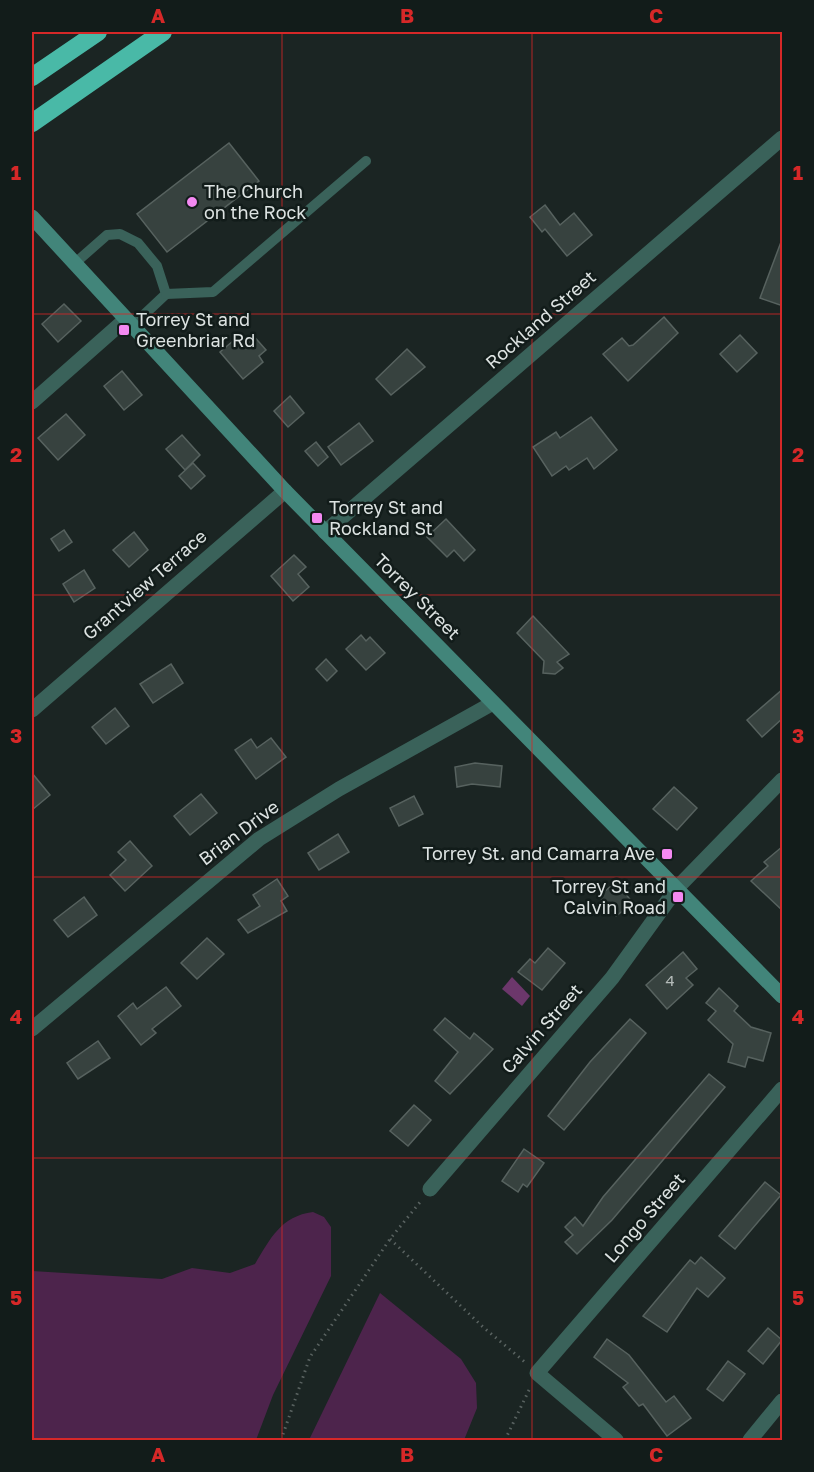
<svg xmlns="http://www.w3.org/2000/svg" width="814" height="1472" font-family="'Golos Text',sans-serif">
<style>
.green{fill:#4d244c}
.water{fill:#6c376b}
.building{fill:#37423f;stroke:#57625f;stroke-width:1.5}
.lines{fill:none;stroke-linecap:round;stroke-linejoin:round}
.path{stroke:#5a6361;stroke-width:3;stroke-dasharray:1.5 4.5;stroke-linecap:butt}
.service{stroke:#3a625a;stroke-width:10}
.minor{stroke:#3a625a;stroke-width:15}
.secondary{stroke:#42857a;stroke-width:15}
.motorway{stroke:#49b9a7;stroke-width:18}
.grid{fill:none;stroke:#d62828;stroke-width:1.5;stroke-opacity:0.55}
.poi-dot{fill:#f389f1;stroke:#121c1a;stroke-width:2}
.labels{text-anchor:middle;stroke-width:5;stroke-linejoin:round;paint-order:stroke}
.number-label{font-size:15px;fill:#b4bbb9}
.poi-label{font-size:18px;fill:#dde3e2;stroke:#121c1a;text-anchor:start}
.street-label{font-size:18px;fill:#dde3e2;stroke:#121c1a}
.neatline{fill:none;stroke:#d62828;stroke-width:2}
.grid-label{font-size:20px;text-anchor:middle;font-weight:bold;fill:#d62828}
</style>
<rect width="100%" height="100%" fill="#1b2523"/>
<g class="green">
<path d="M313,1212L324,1217L331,1227V1276L273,1395L256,1440H32V1271L162,1279L192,1268L230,1273L255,1264C270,1239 281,1216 313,1212Z"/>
<path d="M380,1293L461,1359L476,1383L477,1408L464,1440H309Z"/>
</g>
<path class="water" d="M512,977L530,996L522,1006L502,989Z"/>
<g class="building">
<path d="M229,143L259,181L167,252L137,214Z"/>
<path d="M545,205L560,225L574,213L592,235L567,256L545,229L542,232L530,217Z"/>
<path d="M781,242L783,243V306L760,298Z"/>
<path d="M64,304L81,321L58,342L42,324Z"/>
<path d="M664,317L678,333L628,381L603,354L622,338L629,346L633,345Z"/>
<path d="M252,334L266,350L259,356L263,362L243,379L220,352L240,335L244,340Z"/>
<path d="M740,335L757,353L737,372L720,354Z"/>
<path d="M407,349L425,367L391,395L376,379Z"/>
<path d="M122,371L142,395L124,410L104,386Z"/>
<path d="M290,396L304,413L288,427L274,411Z"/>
<path d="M66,414L85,435L58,460L38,438Z"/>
<path d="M591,417L617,450L594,469L587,458L569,470L566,466L552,476L533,447L556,432L560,438Z"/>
<path d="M359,423L373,441L341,465L328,447Z"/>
<path d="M182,435L200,455L185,470L166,449Z"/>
<path d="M316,442L328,457L318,466L305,451Z"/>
<path d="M193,463L205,476L191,489L179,476Z"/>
<path d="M446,519L475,550L464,561L454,550L447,557L427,537Z"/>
<path d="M64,530L72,542L59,551L51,539Z"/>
<path d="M134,532L148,550L129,567L113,550Z"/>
<path d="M294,555L306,567L298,574L309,587L293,601L271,576Z"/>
<path d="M84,570L95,588L74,602L63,584Z"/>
<path d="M533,616L569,654L557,662L563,668L555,674L543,673L544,661L517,633Z"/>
<path d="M361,635L366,641L370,637L385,653L366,670L346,649Z"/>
<path d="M326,659L337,671L327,681L316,669Z"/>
<path d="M171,664L183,683L153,703L140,684Z"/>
<path d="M783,689V718L762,737L747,720Z"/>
<path d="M115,708L129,726L106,744L92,727Z"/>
<path d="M271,738L286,757L256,779L235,750L251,739L257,748Z"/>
<path d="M475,763L502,766L500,787L472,784L457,787L455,767Z"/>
<path d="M32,773L50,795L32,810Z"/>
<path d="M674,787L697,808L677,830L653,809Z"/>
<path d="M201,794L217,813L190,835L174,816Z"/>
<path d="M414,796L423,814L399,826L390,808Z"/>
<path d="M338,834L349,852L319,870L308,853Z"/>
<path d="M130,841L152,866L125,891L110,875L126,860L118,852Z"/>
<path d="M783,846V911L751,881L768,866L764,862Z"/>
<path d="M277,879L288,896L281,901L287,911L248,933L238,920L260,906L253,895Z"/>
<path d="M616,882L633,903L616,916L599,896Z"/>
<path d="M84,897L97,915L68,937L54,920Z"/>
<path d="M207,938L224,954L197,979L181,963Z"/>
<path d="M548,948L565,963L542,990L518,972L530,959L535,963Z"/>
<path d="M683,952L697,969L686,978L693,985L667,1009L646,985Z"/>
<path d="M166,987L181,1006L152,1029L156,1033L141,1045L118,1016L133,1003L137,1009Z"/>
<path d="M719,988L738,1006L734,1011L751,1027L771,1033L763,1061L748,1057L745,1067L728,1062L733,1044L708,1020L716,1011L706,1003Z"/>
<path d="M445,1018L470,1039L474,1033L493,1049L450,1094L435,1081L458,1052L434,1030Z"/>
<path d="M630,1019L646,1033L564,1130L548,1116L590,1062Z"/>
<path d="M98,1041L110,1058L78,1079L67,1063Z"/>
<path d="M709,1074L725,1087L612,1220L577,1254L565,1242L573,1235L565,1227L575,1217L583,1226L603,1197Z"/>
<path d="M414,1105L431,1120L408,1146L390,1131Z"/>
<path d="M524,1149L544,1163L527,1187L523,1184L518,1192L502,1181Z"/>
<path d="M765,1182L781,1195L735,1249L719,1236Z"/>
<path d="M701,1257L725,1278L708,1297L697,1288L667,1332L643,1316L690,1260L695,1264Z"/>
<path d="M768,1328L782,1340L763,1364L748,1351Z"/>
<path d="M607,1339L629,1355L666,1402L674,1396L691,1418L667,1436L643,1404L639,1406L623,1387L628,1383L594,1357Z"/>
<path d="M728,1361L745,1374L723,1401L707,1389Z"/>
</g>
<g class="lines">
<g class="path">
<path d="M390,1239L483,1327L526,1363"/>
<path d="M281,1440L310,1357L390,1239L421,1201"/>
<path d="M505,1440L530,1388"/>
</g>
<g class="service">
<path d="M74,264L107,235L120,234L138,243L157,266L166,294L132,326"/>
<path d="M166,294L213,292L366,161"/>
</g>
<g class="minor">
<path d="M32,402L126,319"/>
<path d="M325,532L782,138"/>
<path d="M32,710L285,491"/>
<path d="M32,1029L259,839L339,789L493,703"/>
<path d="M430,1189L612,978L677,888L782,780"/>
<path d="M616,1440L537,1373L782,1089"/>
<path d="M750,1440L782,1401"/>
</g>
<path class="secondary" d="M32,217L285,491L782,996"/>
<g class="motorway">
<path d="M32,77L98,32"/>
<path d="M32,123L163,32"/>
</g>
</g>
<path class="grid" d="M282,32V1440M532,32V1440M32,314H782M32,595H782M32,877H782M32,1158H782"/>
<g class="poi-dot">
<circle cx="192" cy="202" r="6"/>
<rect x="118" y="324" width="12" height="12" rx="3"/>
<rect x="311" y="512" width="12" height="12" rx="3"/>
<rect x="661" y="848" width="12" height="12" rx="3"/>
<rect x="672" y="891" width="12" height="12" rx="3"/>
</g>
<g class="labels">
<g class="number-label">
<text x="670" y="986">4</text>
</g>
<g class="poi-label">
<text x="204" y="198">The Church<tspan x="204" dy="21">on the Rock</tspan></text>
<text x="136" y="326">Torrey St and<tspan x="136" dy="21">Greenbriar Rd</tspan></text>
<text x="329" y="514">Torrey St and<tspan x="329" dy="21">Rockland St</tspan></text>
<text x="655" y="860" text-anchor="end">Torrey St. and Camarra Ave</text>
<text x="666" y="893" text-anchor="end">Torrey St and<tspan x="666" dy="21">Calvin Road</tspan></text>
</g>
<g class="street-label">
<text transform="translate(541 320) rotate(-41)" y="6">Rockland Street</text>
<text transform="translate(145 585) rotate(-41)" y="6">Grantview Terrace</text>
<text transform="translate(417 597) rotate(45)" y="6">Torrey Street</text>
<text transform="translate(239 833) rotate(-37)" y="6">Brian Drive</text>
<text transform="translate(542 1029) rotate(-49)" y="6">Calvin Street</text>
<text transform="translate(645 1218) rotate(-49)" y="6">Longo Street</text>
</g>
</g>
<rect width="814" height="1472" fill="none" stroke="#121c1a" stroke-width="66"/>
<rect x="33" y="33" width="748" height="1406" class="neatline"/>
<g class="grid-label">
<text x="158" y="23">A</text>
<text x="407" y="23">B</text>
<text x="656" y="23">C</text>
<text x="16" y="180">1</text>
<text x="798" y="180">1</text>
<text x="16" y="462">2</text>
<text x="798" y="462">2</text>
<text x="16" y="743">3</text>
<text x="798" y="743">3</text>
<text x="16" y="1024">4</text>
<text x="798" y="1024">4</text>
<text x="16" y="1305">5</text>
<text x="798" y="1305">5</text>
<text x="158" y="1462">A</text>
<text x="407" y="1462">B</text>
<text x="656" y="1462">C</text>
</g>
</svg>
